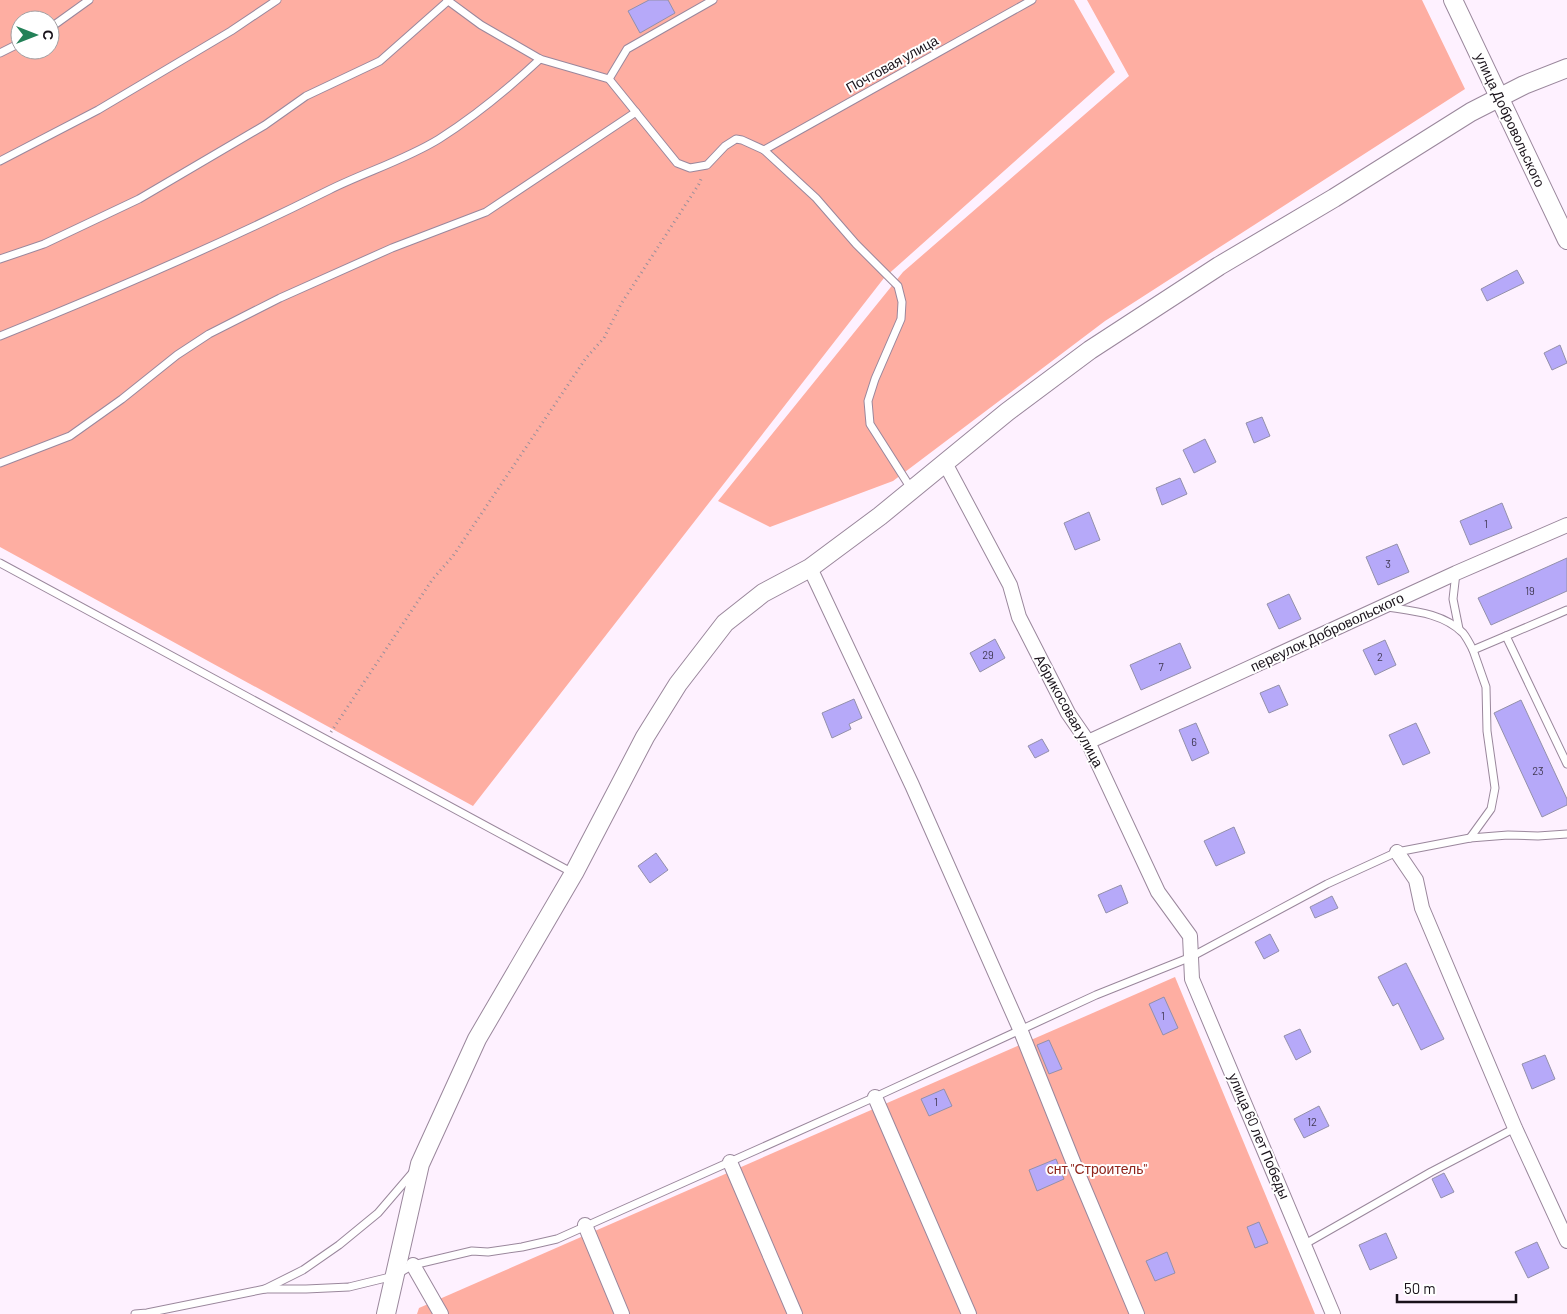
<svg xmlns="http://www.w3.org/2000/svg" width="1567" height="1314" font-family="Barlow,sans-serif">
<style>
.green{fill:#feaea2;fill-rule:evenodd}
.building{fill:#b6a9f9;stroke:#9390aa}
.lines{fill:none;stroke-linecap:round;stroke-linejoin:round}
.service-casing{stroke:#9a879c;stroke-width:9}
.minor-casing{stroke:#9a879c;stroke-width:16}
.tertiary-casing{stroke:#9a879c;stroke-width:20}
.path{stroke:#998f9a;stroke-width:3;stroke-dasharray:1 4;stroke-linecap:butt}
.service{stroke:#fff;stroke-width:7}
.minor{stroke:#fff;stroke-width:14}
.tertiary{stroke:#fff;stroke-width:18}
.labels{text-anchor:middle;stroke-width:4;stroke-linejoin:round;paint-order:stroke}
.number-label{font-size:11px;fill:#403852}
.street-label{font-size:14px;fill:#19121a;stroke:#fff}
.park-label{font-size:14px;fill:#8f241b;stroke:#fff}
</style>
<rect width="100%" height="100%" fill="#fef1ff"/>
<g class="green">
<path d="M0,0H1074L1115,72L884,278L473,806L0,547ZM20,20H50V50H20Z"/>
<path d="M1087,0H1422L1465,89L1105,321L893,481L770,527L718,501L903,272L1129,76Z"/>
<path d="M1175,977L1315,1314H417L419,1308Z"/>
</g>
<g class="building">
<path d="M649,0H668L675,13L640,33L628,11Z"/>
<path d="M1517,270L1524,283L1487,301L1481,289Z"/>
<path d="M1560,345L1567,363L1552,370L1544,353Z"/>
<path d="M1262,417L1270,436L1254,443L1246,423Z"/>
<path d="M1205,439L1216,462L1194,473L1183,450Z"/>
<path d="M1180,478L1187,494L1162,505L1156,488Z"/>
<path d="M1502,503L1512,528L1470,545L1460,521Z"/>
<path d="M1089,512L1100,540L1075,550L1064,523Z"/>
<path d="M1397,544L1409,572L1378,585L1366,557Z"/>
<path d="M1567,558V591L1491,625L1478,598Z"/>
<path d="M1289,594L1301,619L1279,629L1267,604Z"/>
<path d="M995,639L1005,658L980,672L970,653Z"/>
<path d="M1385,640L1396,665L1375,675L1363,650Z"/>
<path d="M1180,643L1191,668L1141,690L1130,665Z"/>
<path d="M1279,685L1288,705L1269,713L1260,693Z"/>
<path d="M854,699L862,718L849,724L851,729L832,738L822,713Z"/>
<path d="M1521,700L1567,799V805L1542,817L1494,713Z"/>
<path d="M1196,723L1209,753L1192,761L1179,730Z"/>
<path d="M1416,723L1430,753L1403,765L1389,735Z"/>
<path d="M1042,739L1049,751L1035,758L1028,746Z"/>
<path d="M1234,827L1245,853L1216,866L1204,841Z"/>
<path d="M656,853L668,870L650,883L638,866Z"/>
<path d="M1121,885L1128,903L1106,913L1098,895Z"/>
<path d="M1332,896L1338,908L1315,918L1310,907Z"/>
<path d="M1270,934L1279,951L1264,959L1255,942Z"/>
<path d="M1406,963L1444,1039L1421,1050L1398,1003L1393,1006L1378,977Z"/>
<path d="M1164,997L1178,1028L1163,1035L1149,1004Z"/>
<path d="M1300,1029L1311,1052L1296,1060L1284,1036Z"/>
<path d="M1049,1040L1062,1069L1049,1074L1037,1045Z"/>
<path d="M1545,1055L1555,1079L1532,1089L1522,1064Z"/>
<path d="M944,1089L952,1106L929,1116L921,1099Z"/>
<path d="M1319,1106L1329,1126L1304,1138L1294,1119Z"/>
<path d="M1056,1159L1064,1179L1037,1191L1029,1170Z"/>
<path d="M1444,1173L1454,1192L1441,1198L1432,1179Z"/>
<path d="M1259,1222L1268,1243L1255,1248L1247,1227Z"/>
<path d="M1386,1233L1397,1258L1370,1270L1359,1245Z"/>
<path d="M1537,1242L1549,1268L1528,1278L1515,1252Z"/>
<path d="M1167,1252L1175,1273L1155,1281L1146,1261Z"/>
</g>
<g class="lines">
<defs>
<g id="service">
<path d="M447,0L481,25L540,59L609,79L677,163L690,168L707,165L725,146L736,139L742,140L764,150L816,198L856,244L898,286L902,302L901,319L875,379L868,401L870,424L912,490"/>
<path d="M50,28L89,0"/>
<path d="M0,53L20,43"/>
<path d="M609,79L627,49L713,0"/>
<path d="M764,150L1032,0"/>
<path d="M0,161L98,110L231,31L277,0"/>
<path d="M0,259L44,244L139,199L265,125L306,96L380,61L448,1"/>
<path d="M0,336C112,291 221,244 329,190C365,172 405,160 439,139C475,116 509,88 540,59"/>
<path d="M0,463L70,436L122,399L177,355L209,334L280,298L392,248L486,212L636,112"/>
<path d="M0,563L573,873"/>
<path d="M1456,573L1453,599L1459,629"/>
<path d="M1387,607C1413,611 1443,613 1463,633C1467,638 1470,644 1473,650L1506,636"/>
<path d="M1567,610L1506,636L1567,764"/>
<path d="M1470,838L1491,809L1495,788L1487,731L1486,687L1473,650"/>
<path d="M1305,1244L1431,1172L1515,1128"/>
<path d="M265,1289H306L349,1287L394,1276L413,1265L472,1251L488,1252L522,1247L557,1239L875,1097L1096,995L1191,957L1327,884L1397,852L1470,838L1508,835L1538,836L1567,834"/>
<path d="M135,1314L147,1313L265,1289L303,1270L339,1245L378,1213L414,1171"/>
</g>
<g id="minor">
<path d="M945,463L1010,585L1019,617L1068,713L1088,742L1158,892L1190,936L1192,979L1333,1314"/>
<path d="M810,568L912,785L1020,1029L1076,1169L1137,1314"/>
<path d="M1088,742L1456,573L1567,525"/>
<path d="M1397,852L1416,880L1422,908L1515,1128L1567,1241"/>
<path d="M875,1097L969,1314"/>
<path d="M730,1162L795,1314"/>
<path d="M585,1225L622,1314"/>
<path d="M413,1265L441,1314"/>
</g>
<g id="tertiary">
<path d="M1453,0L1567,240"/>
<path d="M386,1314L420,1164L477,1039L574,873L645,737L678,684L725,623L763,593L810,568L880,516L1007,412L1090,350L1219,266L1334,198L1471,112L1524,85L1567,68"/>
</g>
</defs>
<use href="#service" class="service-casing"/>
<use href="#minor" class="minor-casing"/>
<use href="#tertiary" class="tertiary-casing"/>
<path class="path" d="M331,732L432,580L453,556L586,358L604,338L621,304L699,184L702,177"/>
<use href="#service" class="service"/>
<use href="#minor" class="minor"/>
<use href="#tertiary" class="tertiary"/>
</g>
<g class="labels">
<g class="number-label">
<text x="1486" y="528">1</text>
<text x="1388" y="568">3</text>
<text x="1530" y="595">19</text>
<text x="988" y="659">29</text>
<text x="1380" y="661">2</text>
<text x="1161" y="671">7</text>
<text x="1194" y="746">6</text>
<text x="1538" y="775">23</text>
<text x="1163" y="1020">1</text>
<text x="936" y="1106">1</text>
<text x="1312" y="1126">12</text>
</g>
<g class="street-label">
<text transform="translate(892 64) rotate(-29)" y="5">Почтовая улица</text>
<text transform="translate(1510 120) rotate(65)" y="5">улица Добровольского</text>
<text transform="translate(1327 632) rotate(-25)" y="5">переулок Добровольского</text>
<text transform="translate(1069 711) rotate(61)" y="5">Абрикосовая улица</text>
<text transform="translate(1259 1136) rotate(67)" y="5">улица 60 лет Победы</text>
</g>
<g class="park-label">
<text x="1097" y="1174">снт "Строитель"</text>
</g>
</g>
<g transform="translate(35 35) rotate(90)"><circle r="24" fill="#ffffff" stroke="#a3a0a3"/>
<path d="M0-4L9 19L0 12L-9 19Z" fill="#238158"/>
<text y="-8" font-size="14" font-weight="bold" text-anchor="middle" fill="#19121a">С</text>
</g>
<path d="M1397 1294v8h119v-8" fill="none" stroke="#19121a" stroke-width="2.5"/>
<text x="1404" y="1294" font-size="15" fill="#19121a" stroke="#ffffff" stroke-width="4" paint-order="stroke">50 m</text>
</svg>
